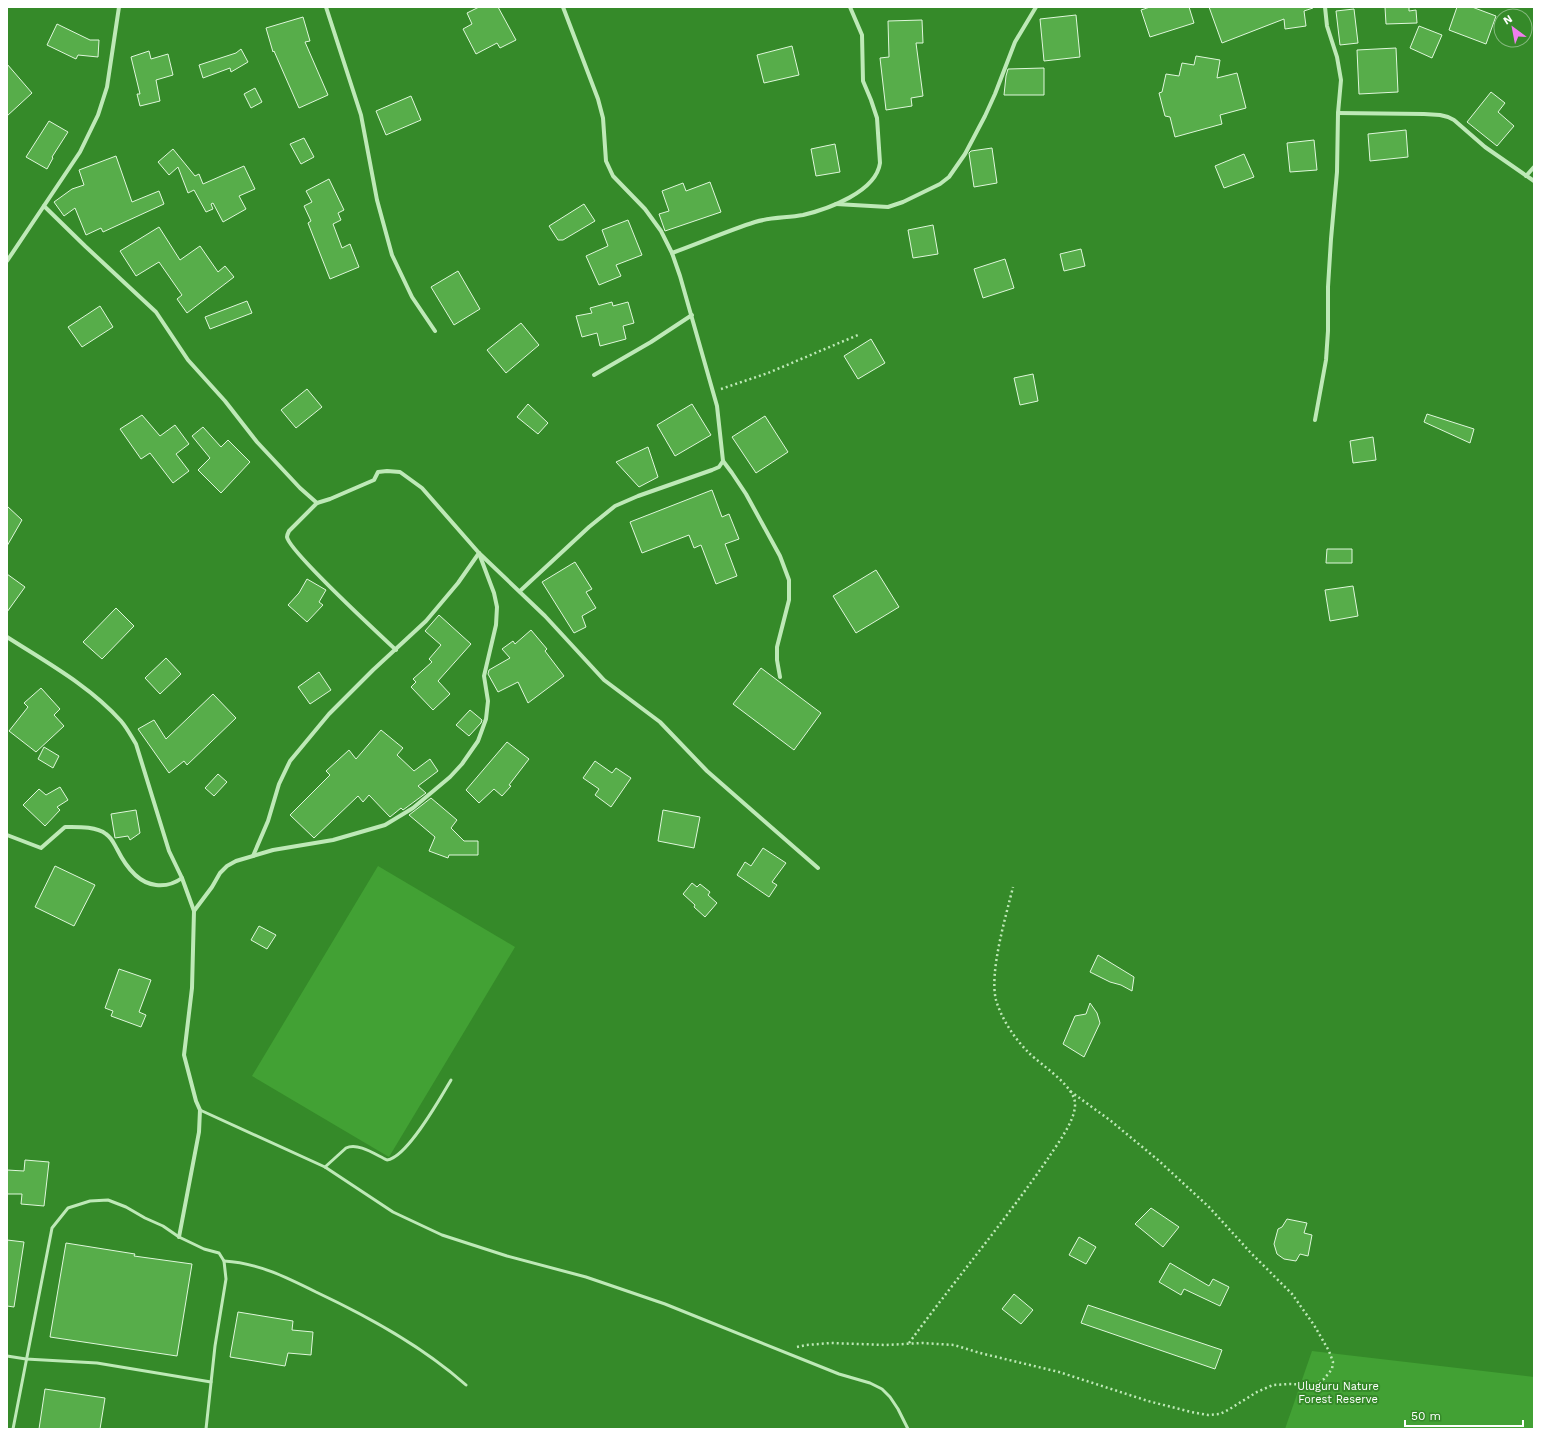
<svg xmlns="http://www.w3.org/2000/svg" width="1541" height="1436" font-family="'Work Sans',sans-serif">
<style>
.green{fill:#42a134}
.building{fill:#57ad4a;stroke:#dff7db}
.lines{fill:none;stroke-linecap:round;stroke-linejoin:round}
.path{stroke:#bee9b7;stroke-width:2.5;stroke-dasharray:2 3;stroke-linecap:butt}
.service{stroke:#bee9b7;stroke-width:3}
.minor{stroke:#bee9b7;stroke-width:4}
.labels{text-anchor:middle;stroke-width:4;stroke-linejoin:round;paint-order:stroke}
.park-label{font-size:11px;fill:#fff;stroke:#358a29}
</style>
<rect width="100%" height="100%" fill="#358a29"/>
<g class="green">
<path d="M378,866L515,947L389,1157L252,1076Z"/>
<path d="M1312,1351L1534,1377V1429H1285Z"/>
</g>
<g class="building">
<path d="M479,7H498L516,40L500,48L497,43L476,54L463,29L472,24L467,13Z"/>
<path d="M1150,7H1189L1194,23L1150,37L1141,10Z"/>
<path d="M1209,7H1312L1313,8L1304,11L1306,26L1285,29L1284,19L1222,43Z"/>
<path d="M1385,7H1409V11L1416,10L1417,23L1386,24Z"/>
<path d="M1457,7H1472L1496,16L1486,44L1449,30Z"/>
<path d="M1354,9L1358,43L1340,45L1336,11Z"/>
<path d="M1076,15L1080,57L1044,61L1040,19Z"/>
<path d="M303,17L310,41L305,42L328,95L299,108L274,51L273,52L266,28Z"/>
<path d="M922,20L923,43H916L923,96L911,98L912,106L886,110L880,58L889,57L888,21Z"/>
<path d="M57,24L90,40H99L98,57L78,55L76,59L47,45Z"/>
<path d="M1419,26L1442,35L1432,58L1410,48Z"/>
<path d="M792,46L799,75L764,83L757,55Z"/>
<path d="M1396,48L1398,92L1359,94L1357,50Z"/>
<path d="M241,49L248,62L231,72L230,68L203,78L199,65L236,53Z"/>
<path d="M149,51L151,59L168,54L173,75L156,80L160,101L140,106L137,94H140L131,57Z"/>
<path d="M1196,56L1220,60L1217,78L1237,73L1246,108L1220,115L1222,124L1175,137L1170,117L1165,116L1159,93L1162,92L1166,74L1179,76L1182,63L1194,65Z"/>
<path d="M7,64L32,93L7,116Z"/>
<path d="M1044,68V95H1004L1006,76L1008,69Z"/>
<path d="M255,88L262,102L251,108L244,94Z"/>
<path d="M1491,92L1505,103L1498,112L1514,126L1497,146L1467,122Z"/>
<path d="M411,96L421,120L386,135L376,111Z"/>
<path d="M49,121L68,132L52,157L53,158L47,169L26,157Z"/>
<path d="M1406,130L1408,157L1370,161L1368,134Z"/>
<path d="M304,138L314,157L301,164L290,144Z"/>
<path d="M1314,140L1317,170L1290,172L1287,143Z"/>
<path d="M835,144L840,172L816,176L811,149Z"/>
<path d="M992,148L997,183L974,187L969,153L971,151Z"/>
<path d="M173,149L195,176L199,174L203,184L244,166L255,189L239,196L246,209L223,222L213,203L211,204L213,209L206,212L194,190L188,193L178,167L169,175L158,162Z"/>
<path d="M1244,154L1254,177L1224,188L1215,166Z"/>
<path d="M116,156L132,202L159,191L164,204L103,232L101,228L86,235L75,208L64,216L54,202L72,189L84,185L79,170Z"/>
<path d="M329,179L344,210L338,213L341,220L333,224L342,248L350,244L359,267L330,279L308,223L311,221L304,206L312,202L306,191Z"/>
<path d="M710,182L721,212L665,231L659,214L669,211L662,191L683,183L686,191Z"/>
<path d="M584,204L595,221L563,240H558L549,226Z"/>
<path d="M628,220L642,255L616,265L621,276L599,285L586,256L608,246L602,230Z"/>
<path d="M933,225L938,254L913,258L908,230Z"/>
<path d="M159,227L180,260L200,246L218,272L225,266L234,277L187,313L177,299L182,295L159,262L136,276L120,251Z"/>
<path d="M1081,249L1085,266L1064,271L1060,254Z"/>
<path d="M1005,259L1014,288L983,298L974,269Z"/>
<path d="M458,271L480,309L454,325L431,287Z"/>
<path d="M247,301L252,313L210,329L205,317Z"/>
<path d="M612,302L613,306L628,302L634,323L623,326L626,339L600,346L597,333L582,337L576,316L592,313L590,308Z"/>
<path d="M100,306L113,327L82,347L68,327Z"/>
<path d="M521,323L539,345L506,373L487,350Z"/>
<path d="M871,339L885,363L858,379L844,356Z"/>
<path d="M1033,374L1038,401L1020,405L1014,378Z"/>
<path d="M307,389L322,407L296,428L281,410Z"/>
<path d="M528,404L548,423L538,434L517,417Z"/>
<path d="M692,404L711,435L675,456L657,425Z"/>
<path d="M1427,414L1474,429L1470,443L1424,422Z"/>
<path d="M142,415L160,436L175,425L189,444L176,454L189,471L173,483L150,453L141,459L120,429Z"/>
<path d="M765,416L788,452L756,473L732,437Z"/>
<path d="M203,427L221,447L228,440L250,462L221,493L198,470L210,458L192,436Z"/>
<path d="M1373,437L1376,460L1353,463L1350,441Z"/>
<path d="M648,447L658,477L639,487L616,462Z"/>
<path d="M712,490L722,517L729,514L739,539L725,544L737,576L716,584L701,545L694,548L689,535L642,553L630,522Z"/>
<path d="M7,506L22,520L7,546Z"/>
<path d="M1327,549H1352V563H1326Z"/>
<path d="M575,562L592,589L586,592L596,608L582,616L586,627L574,633L542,582Z"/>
<path d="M876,570L899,607L856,633L833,596Z"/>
<path d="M7,574L25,587L7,612Z"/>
<path d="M307,579L326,590L319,602L323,605L307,622L288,605L299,593Z"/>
<path d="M1353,586L1358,616L1330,621L1325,590Z"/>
<path d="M116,608L134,626L102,659L83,642Z"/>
<path d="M439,615L471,644L438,681L450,694L433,710L411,687L416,682L413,679L432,662L429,659L441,645L425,631Z"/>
<path d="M531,630L547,649L545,651L564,676L528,703L518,682L498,692L488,674L489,670L510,658L502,649L513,641L515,644Z"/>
<path d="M166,658L181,674L160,694L145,678Z"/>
<path d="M761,668L821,713L794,750L733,704Z"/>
<path d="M319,672L331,690L310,704L298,687Z"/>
<path d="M41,688L60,709L54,715L64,726L36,752L9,731L28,707L24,703Z"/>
<path d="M213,694L236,718L187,765L184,761L169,773L138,729L154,720L166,739Z"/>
<path d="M470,710L482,720L481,723L469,736L456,725Z"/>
<path d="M381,730L403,748L397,755L414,771L430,759L438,771L418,786L426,793L403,810L401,808L390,817L369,795L363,802L358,796L314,838L290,815L330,775L326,771L349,750L356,759Z"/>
<path d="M507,742L529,759L509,785L511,786L502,796L494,789L479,803L466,790Z"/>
<path d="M44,747L59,756L53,768L38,759Z"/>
<path d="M595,761L612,773L616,768L631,778L611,807L595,795L599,789L583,778Z"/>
<path d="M218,774L227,782L214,796L205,788Z"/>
<path d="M60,787L68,800L57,807L60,810L45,826L23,805L39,789L46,795Z"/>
<path d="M431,798L457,820L451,828L464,841H478V855H449L448,858L429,851L435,837L409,815Z"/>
<path d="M136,810L140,833L130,840L128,836L115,838L111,814Z"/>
<path d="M663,810L700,817L694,848L658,841Z"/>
<path d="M763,848L786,863L772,882L777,885L769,897L737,875L745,862L751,866Z"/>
<path d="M55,866L95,885L74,926L35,907Z"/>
<path d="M692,883L697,887L700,884L710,892L708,895L717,903L705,917L694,907L695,905L683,894Z"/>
<path d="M259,926L276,935L267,949L251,940Z"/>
<path d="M1098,955L1134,977L1132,991L1121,985L1110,982L1090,972Z"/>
<path d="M119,969L151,980L139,1012L146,1015L141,1027L111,1016L113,1011L105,1008Z"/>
<path d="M1090,1003L1097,1013L1100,1023L1084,1057L1063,1044L1075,1016L1086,1014Z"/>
<path d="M25,1160L49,1162L44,1206L21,1204L22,1194H7V1170L24,1171Z"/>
<path d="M1151,1208L1179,1227L1163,1247L1135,1224Z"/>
<path d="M1287,1219L1307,1223L1304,1233L1312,1235L1308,1256L1300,1254L1296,1261L1284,1259L1277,1254L1274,1244L1278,1229L1282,1227Z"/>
<path d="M1079,1237L1096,1247L1086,1264L1069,1255Z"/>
<path d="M7,1240L24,1242L14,1307L7,1306Z"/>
<path d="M66,1243L135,1254L134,1256L192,1264L177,1356L50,1337Z"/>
<path d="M1170,1263L1209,1286L1213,1279L1229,1287L1220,1306L1184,1289L1181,1295L1159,1282Z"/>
<path d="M1014,1294L1033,1310L1021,1324L1002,1309Z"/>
<path d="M1088,1305L1222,1350L1215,1369L1081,1323Z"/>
<path d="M238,1312L293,1321L292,1330L313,1332L311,1355L288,1353L285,1366L230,1357Z"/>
<path d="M45,1389L105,1398L100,1429H39Z"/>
</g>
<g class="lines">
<g class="path">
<path d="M721,389L768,373L858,335"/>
<path d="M909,1343C955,1280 1005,1221 1049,1157C1058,1143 1074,1122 1075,1106C1077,1087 1042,1066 1029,1053C1015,1039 1002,1020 996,1000C989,972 1006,916 1013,887"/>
<path d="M797,1347L806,1345L831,1343L886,1345L922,1343L954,1345L980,1353L1059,1372L1148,1401L1191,1412L1208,1415L1220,1414L1228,1410L1257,1392L1273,1385L1290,1384L1313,1385L1324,1379L1332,1369L1333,1362L1329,1351L1314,1325L1292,1294L1250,1252L1209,1207L1158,1160L1111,1121L1070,1091"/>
</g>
<g class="service">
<path d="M200,1110L325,1167L393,1212L442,1235L507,1256L586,1277L665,1304L839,1374L870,1383L882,1389L890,1397L898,1409L908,1429"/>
<path d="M325,1167L346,1148C358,1142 376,1155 387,1160C407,1158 441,1097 451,1080"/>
<path d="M224,1261C258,1263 286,1277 316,1292C369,1317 422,1346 466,1385"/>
<path d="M7,1356L26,1359L97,1363L211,1382"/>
<path d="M13,1429L52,1228L68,1208L90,1201L108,1200L126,1207L145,1218L163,1226L179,1237L204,1249L219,1253L224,1261L226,1279L215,1346L206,1429"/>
</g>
<g class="minor">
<path d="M326,7L361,115L377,200L392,255L412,297L435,331"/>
<path d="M1338,113L1424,114L1440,115L1448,117L1454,120L1485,147L1534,181"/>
<path d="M1526,176L1534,167"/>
<path d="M836,204L888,207L903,202L940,184L949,177L965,154L985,116L995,94L1015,42L1036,7"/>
<path d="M44,206L85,246L156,312L188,360L225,401L257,442L300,488L317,503L330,499L374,480L378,472L387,471L400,472L422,488L479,553L545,616L604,680L660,722L707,771L818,868"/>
<path d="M672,253C700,243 727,231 755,222C771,217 787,218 803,215C828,209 876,192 880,163L877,118L871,100L863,81L862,35L850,7"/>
<path d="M7,261L80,152L98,115L107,87L119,7"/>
<path d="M594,375L651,342L692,315"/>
<path d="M1315,420L1326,360L1328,331V287L1331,239L1337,172L1338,113L1341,80L1337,57L1327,26L1325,7"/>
<path d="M723,461L732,473L746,494L780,556L789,580V600L777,647V660L780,677"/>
<path d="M317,503L289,531C288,533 287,535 287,537C289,551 380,635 396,650"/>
<path d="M520,591L589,527L615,506L638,496L712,470L719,467L723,461L717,406L680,276L672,253L661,231L645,209L613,176L606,161L603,118L598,99L563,7"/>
<path d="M7,637C46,662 90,686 121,721C127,728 131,736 136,744L169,851L182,878L194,911L192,988L184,1055L196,1101L200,1110L199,1132L179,1237"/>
<path d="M7,835L41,848L65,827C77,827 96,826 106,834C112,838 114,844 117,849C125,865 137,883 156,885C166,886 174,884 182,878"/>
<path d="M253,856L268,821L279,784L290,761L329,714L373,670L426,621L458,583L479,553"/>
<path d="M194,911L212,887L220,873L227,866L236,861L273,850L333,840L385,825L413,808L450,777L462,764L478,741L486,719L488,701L484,676L496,625L497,607L494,593L480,556"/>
</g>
</g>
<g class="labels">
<g class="park-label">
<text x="1338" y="1390">Uluguru Nature<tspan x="1338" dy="13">Forest Reserve</tspan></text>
</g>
</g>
<rect width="1541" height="1436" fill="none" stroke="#ffffff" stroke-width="16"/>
<g transform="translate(1513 28) rotate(328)"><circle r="19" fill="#358a29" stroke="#86b97f"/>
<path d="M0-3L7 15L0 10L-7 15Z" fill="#f07eed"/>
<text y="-6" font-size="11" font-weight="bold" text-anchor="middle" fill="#ffffff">N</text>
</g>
<path d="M1405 1420v6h118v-6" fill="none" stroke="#ffffff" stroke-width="2"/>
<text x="1411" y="1420" font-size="12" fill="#ffffff" stroke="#358a29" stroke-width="3" paint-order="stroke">50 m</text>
</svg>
